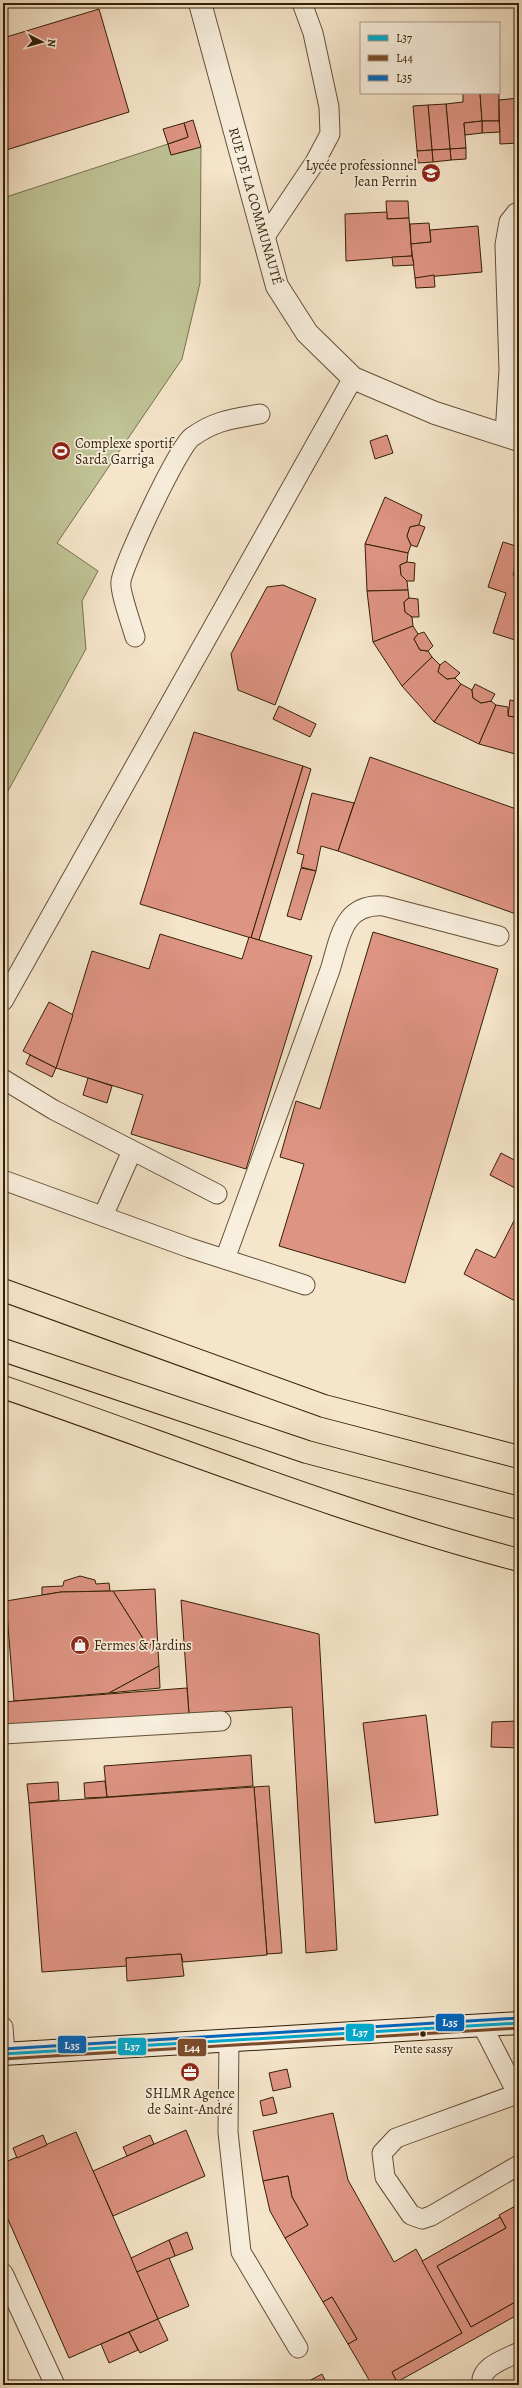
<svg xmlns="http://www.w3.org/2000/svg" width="522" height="2388" font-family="Alegreya,serif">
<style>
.green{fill:#bfc395;stroke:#7a714d}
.building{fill:#de9483;stroke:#341f05}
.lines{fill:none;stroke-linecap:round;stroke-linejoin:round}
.lane-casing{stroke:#645036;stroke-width:21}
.street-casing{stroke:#645036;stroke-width:24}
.secondary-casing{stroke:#341f05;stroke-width:24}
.highway-casing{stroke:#341f05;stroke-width:24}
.lane{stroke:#f8eedd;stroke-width:19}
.street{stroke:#f8eedd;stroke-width:22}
.secondary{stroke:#f8eedd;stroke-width:22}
.highway{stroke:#f5e5ca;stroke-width:22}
.bus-1-casing{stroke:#f8eedd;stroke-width:6}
.bus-2-casing{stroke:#f8eedd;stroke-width:6}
.bus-3-casing{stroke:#f8eedd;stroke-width:6}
.bus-1{stroke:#00a9ce;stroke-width:3}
.bus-2{stroke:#7a4b2a;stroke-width:3}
.bus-3{stroke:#0065bd;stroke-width:3}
.bus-dot{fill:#341f05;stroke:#f8eedd;stroke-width:1.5}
.labels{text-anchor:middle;stroke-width:3.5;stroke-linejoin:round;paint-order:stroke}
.bus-label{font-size:13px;fill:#341f05;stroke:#f8eedd}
.poi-label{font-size:14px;fill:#341f05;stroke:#f8eedd;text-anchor:start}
.street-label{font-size:14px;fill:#341f05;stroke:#f8eedd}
.line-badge{stroke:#f8eedd;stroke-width:1.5}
.badge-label{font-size:11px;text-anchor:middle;font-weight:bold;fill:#fff}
</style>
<rect width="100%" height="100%" fill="#f5e5ca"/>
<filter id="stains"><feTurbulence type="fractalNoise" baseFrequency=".005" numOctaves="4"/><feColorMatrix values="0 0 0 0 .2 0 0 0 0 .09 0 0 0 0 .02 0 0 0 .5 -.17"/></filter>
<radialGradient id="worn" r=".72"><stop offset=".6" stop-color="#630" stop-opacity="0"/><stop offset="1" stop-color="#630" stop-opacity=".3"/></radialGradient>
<path class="green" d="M168,144L171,155L201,147L200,283L182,359L57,543L98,571L82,601L86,649L3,800V198Z"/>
<g class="building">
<path d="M99,9L129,112L3,151V38Z"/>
<path d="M463,93H480L482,121L464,123L466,148L450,149L446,104L463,102Z"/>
<path d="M480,93H499V121H482Z"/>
<path d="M519,98V143L500,144L499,100Z"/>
<path d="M446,104L450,149L432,150L428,105Z"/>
<path d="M428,105L432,150L417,151L413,106Z"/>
<path d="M193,120L201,147L171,155L168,144L188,137L184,123Z"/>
<path d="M482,121H499L500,132L482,133Z"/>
<path d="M482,121V133L465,135L464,123Z"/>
<path d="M184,123L188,137L168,144L163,129Z"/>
<path d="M466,148V159L451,160L450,149Z"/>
<path d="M450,149L451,160L433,162L432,150Z"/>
<path d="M432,150L433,162L418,163L417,151Z"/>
<path d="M386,201H408L409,218L387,219Z"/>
<path d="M387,212V219L409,218L412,256L346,261L345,214Z"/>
<path d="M429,223L431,242L411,244L410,224Z"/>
<path d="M478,226L482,272L415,278L411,244L431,242L430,230Z"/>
<path d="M412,256L414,265L393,266L392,257Z"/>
<rect x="508" y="262" width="11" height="11"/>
<path d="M508,273H519V313H511Z"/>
<path d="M434,275L435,287L416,288L415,278Z"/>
<path d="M387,435L393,453L375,459L370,441Z"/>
<path d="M385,497L422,515L419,525L410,527L407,536L411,545L408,553L365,544Z"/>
<path d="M419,525L425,527L417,547L411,545L407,536L410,527Z"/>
<path d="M503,542L519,547V556L513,575L519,578V629L515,640L493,633L506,593L488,587Z"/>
<path d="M365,544L408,553L407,562L400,565L401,575L407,581L408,590L367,591Z"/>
<path d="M407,562L415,563L414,581H407L401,575L400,565Z"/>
<path d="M283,585L316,599L275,705L238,690L231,654L267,587Z"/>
<path d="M408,590L409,598L404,602L405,612L412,617L413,626L373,642L367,591Z"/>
<path d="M409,598L418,599L419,617H412L405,612L404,602Z"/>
<path d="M413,626L418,634L414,639L420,650L428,651L432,657L402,686L373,642Z"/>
<path d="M424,632L433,646L428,651L420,650L414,639L418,634Z"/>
<path d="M432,657L440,665L438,672L447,679L455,678L461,684L434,722L402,686Z"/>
<path d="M445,661L460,673L455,678L447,679L438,672L440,665Z"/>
<path d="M461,684L472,690L473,698L481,703L491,701L496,705L479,744L434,722Z"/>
<path d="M475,684L495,694L491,701L481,703L473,698L472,690Z"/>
<path d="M510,700L519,702V718L508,716Z"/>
<path d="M496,705L508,707V716L519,718V755L479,744Z"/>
<path d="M279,706L316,724L310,737L273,719Z"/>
<path d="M194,732L303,766L251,938L140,904Z"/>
<path d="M370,757L519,810V905L516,914L338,851Z"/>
<path d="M303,766L311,769L259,940L251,938Z"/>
<path d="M312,793L354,803L338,851L321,846L316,871L301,867L304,855L297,853Z"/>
<path d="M301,868L316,871L301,920L287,916Z"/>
<path d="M373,932L498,969L405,1283L279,1246L304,1164L280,1157L296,1101L320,1109Z"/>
<path d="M160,934L242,959L249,937L312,956L246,1169L131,1134L143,1095L56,1068L92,951L149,969Z"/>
<path d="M49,1002L73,1015L56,1068L23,1051Z"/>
<path d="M30,1055L56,1068L52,1077L26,1064Z"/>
<path d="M88,1078L112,1086L107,1103L83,1095Z"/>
<path d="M501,1153L518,1162L519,1160V1190L490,1175Z"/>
<path d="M519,1211V1303L464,1274L476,1249L495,1258Z"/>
<path d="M80,1576L95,1580L96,1584L109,1583L110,1591L61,1592L42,1595V1587L63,1586L64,1581Z"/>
<path d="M155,1589L158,1650L144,1640L113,1591Z"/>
<path d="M113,1591L144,1640L158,1650L159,1666L109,1693L14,1701L6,1601L61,1592Z"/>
<path d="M181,1600L319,1634L337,1950L306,1953L292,1707L189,1714Z"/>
<path d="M159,1666L160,1688L109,1693Z"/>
<path d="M187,1688L189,1714L3,1727V1702Z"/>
<path d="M426,1715L438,1815L375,1823L363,1723Z"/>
<path d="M519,1721V1748L491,1747L492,1722Z"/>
<path d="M251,1755L253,1786L107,1797L104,1766Z"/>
<path d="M105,1781L107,1797L85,1798L84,1783Z"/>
<path d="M58,1782L59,1800L29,1803L27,1784Z"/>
<path d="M269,1786L282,1953L267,1954L254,1787Z"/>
<path d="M254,1787L267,1955L183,1962L181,1954L126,1958L127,1966L42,1972L29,1803Z"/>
<path d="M181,1954L184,1976L127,1981L126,1958Z"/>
<path d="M287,2069L291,2087L273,2091L269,2073Z"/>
<path d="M273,2097L277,2113L263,2116L260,2101Z"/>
<path d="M333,2113L348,2180L394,2262L416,2249L462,2333L392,2372L397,2382L392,2385H372L348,2344L357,2339L332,2297L323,2302L285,2238L308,2225L292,2197L288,2176L263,2181L253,2131Z"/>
<path d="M186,2130L205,2176L113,2216L93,2171Z"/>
<path d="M76,2132L158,2319L69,2358L3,2208V2163Z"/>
<path d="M43,2135L47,2145L17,2158L13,2148Z"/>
<path d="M150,2135L154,2144L127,2156L123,2147Z"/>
<path d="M288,2176L292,2197L308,2225L285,2238L270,2211L263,2181Z"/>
<path d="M519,2204V2300L471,2327L437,2266L506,2228L499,2215Z"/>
<path d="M500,2217L506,2228L437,2266L471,2327L519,2300V2314L397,2382L392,2372L462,2333L422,2261Z"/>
<path d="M187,2232L193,2249L175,2256L169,2240Z"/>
<path d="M169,2240L175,2256L137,2272L131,2258Z"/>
<path d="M169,2258L189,2306L158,2319L137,2272Z"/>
<path d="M332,2297L357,2339L348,2344L323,2302Z"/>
<path d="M158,2319L168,2340L140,2353L129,2332Z"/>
<path d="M129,2332L138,2350L109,2363L101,2344Z"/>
<path d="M322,2374L326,2382L321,2385H309L307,2382Z"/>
</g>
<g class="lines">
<defs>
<g id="lane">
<path d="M264,238L315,162L330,134L329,107L313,33L302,3"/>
<path d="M505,435L509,370L505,245L509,222L516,213H519"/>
<path d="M135,637C132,626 119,590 121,581C124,563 178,447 192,437C216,420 232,419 260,414"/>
<path d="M3,1001L353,378"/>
<path d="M3,1079L54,1110L217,1194"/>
<path d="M3,1180L190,1248L305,1285"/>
<path d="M103,1216L132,1151"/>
<path d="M225,1259L330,970C340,939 342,903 384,906L499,936"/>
<path d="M3,1734L221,1721"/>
<path d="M482,2025L519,2097"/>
<path d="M3,2027L5,2054"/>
<path d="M229,2039L228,2132L241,2252L298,2348"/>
<path d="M517,2094L396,2138L382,2153L385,2177L411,2215L422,2219L431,2216L519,2165"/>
<path d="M3,2273L55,2385"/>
<path d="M482,2385C479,2366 506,2359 519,2352"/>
</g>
<path id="street" d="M200,3L277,286L307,333L353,378L435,413L519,440"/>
<path id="secondary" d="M3,2054L519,2023"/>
<g id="highway">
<path d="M3,1290L324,1406L519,1457"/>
<path d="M3,1350L307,1452L519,1508"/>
<path d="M3,1387C175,1446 343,1514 519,1560"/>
</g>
</defs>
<use href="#lane" class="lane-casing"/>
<use href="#street" class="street-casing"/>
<use href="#secondary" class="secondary-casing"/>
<use href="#highway" class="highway-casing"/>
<use href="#lane" class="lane"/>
<use href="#street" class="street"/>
<use href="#secondary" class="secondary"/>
<use href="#highway" class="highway"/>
<defs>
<path id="bus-1" d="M3,2054L519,2023"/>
<path id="bus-2" d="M3,2059L519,2028"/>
<path id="bus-3" d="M3,2049L519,2018"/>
</defs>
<use href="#bus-1" class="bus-1-casing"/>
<use href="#bus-2" class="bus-2-casing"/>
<use href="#bus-3" class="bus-3-casing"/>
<use href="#bus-1" class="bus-1"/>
<use href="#bus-2" class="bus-2"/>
<use href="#bus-3" class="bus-3"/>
</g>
<defs>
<symbol id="school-disc" viewBox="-11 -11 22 22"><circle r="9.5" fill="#8f2418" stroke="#f8eedd"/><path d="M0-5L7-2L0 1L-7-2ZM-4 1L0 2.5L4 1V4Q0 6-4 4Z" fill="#fff"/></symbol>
<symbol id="stadium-disc" viewBox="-11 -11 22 22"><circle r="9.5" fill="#8f2418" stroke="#f8eedd"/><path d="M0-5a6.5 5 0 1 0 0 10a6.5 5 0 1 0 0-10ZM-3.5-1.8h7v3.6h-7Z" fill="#fff"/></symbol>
<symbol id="shop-disc" viewBox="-11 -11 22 22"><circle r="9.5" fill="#8f2418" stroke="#f8eedd"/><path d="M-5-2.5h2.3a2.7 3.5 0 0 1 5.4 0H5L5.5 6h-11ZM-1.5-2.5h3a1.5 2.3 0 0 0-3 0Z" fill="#fff"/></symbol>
<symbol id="office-disc" viewBox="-11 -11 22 22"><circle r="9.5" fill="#8f2418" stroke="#f8eedd"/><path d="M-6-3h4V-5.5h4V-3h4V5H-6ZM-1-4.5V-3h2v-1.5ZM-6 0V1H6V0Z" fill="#fff"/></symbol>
</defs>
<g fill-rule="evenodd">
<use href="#school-disc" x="420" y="162" width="22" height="22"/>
<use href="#stadium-disc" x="50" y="440" width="22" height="22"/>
<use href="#shop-disc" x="69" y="1634" width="22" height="22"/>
<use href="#office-disc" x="179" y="2061" width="22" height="22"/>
</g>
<circle class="bus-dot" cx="423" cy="2034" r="3.5"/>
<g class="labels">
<g class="bus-label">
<text x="423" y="2053">Pente sassy</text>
</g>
<g class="poi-label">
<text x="417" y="170" text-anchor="end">Lycée professionnel<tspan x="417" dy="16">Jean Perrin</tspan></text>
<text x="75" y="448">Complexe sportif<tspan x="75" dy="16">Sarda Garriga</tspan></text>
<text x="94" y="1650">Fermes &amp; Jardins</text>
<text x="190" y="2098" text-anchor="middle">SHLMR Agence<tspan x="190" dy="16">de Saint-André</tspan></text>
</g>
<g class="street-label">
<text transform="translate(256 206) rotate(74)" y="5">RUE DE LA COMMUNAUTÉ</text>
</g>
</g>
<g class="line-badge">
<rect x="435" y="2013" width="30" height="19" rx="4" fill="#0065bd"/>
<rect x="345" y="2023" width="30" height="19" rx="4" fill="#00a9ce"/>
<rect x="57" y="2035" width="30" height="19" rx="4" fill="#0065bd"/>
<rect x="117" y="2037" width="30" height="19" rx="4" fill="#00a9ce"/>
<rect x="177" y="2038" width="30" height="19" rx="4" fill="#7a4b2a"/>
</g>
<g class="badge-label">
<text x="450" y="2026">L35</text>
<text x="360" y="2036">L37</text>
<text x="72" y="2049">L35</text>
<text x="132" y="2050">L37</text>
<text x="192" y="2052">L44</text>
</g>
<rect width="522" height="2388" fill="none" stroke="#f5e5ca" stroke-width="16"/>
<rect x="4" y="4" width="514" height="2380" fill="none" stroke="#341f05" stroke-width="2"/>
<rect x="8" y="8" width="506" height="2372" fill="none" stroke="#341f05"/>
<rect x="360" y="22" width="140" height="72" fill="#f8eedd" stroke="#aa9b87"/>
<rect x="368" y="35" width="20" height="6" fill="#00a9ce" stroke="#aa9b87"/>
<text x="396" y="42" font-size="12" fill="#341f05">L37</text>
<rect x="368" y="55" width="20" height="6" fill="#7a4b2a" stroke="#aa9b87"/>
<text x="396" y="62" font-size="12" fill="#341f05">L44</text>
<rect x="368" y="75" width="20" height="6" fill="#0065bd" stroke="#aa9b87"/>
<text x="396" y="82" font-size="12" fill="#341f05">L35</text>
<g transform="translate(42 42) rotate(96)" stroke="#f8eedd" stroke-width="3" paint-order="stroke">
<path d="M0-3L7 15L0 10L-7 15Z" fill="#341f05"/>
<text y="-6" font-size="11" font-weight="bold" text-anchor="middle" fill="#341f05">N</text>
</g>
<rect width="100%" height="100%" filter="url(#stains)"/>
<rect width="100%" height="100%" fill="url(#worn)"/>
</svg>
